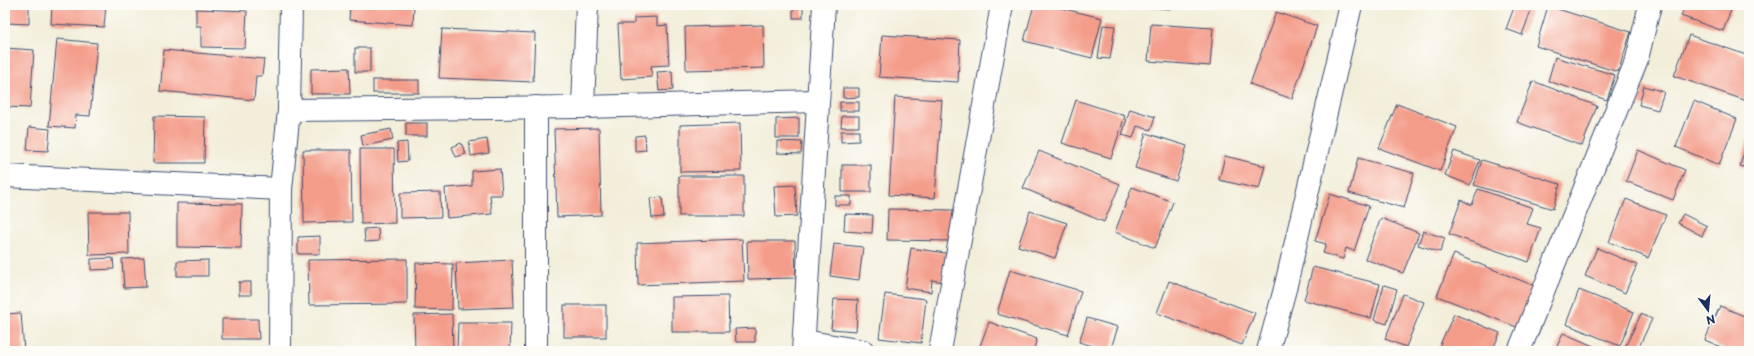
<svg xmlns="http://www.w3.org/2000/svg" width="1754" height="356" font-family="'Playpen Sans',sans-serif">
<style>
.building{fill:#f49c8a}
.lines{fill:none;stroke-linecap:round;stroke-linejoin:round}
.minor-casing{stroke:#3b4c71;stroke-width:24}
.minor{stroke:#fff;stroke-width:22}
</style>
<rect width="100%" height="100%" fill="#fdfcf7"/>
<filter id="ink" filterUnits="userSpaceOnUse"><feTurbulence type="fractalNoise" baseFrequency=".025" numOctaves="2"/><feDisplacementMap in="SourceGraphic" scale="8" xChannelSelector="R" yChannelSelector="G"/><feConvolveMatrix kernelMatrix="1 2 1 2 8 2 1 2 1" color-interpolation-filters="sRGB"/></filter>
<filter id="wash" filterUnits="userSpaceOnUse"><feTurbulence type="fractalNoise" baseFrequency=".012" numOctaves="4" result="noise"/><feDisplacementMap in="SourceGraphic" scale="16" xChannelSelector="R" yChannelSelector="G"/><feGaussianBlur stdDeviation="0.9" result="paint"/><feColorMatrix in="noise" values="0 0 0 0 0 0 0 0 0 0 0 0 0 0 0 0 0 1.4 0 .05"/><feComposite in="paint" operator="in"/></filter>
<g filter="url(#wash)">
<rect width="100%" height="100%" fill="#f2eeda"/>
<g id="blocks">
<g class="building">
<path d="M5,5H29V24L5,23Z"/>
<path d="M52,5H106L104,27L51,24Z"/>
<path d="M350,5H414L413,25L349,20Z"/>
<rect x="616" y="5" width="30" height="4"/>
<path d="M1034,5H1048L1102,18L1092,58L1024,41Z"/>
<path d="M1126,5H1170V9Z"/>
<path d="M1515,5H1533L1522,35L1506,29Z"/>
<path d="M1685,5H1733L1723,31L1681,16Z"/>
<path d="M1548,6L1631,32L1618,72L1536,46Z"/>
<rect x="793" y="7" width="10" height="11"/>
<path d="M196,9L247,11L245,48L201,47V26H196Z"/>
<path d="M1276,12L1317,26L1292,99L1250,84Z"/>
<path d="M657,17V26L667,25L669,65L651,66L652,77L621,79L618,24H634V18Z"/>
<path d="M1151,24L1213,28L1210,66L1148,61Z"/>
<path d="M763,25L764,68L686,70L685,27Z"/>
<path d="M1103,25L1115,26L1110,59L1098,58Z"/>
<path d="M442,29L535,33L533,82L439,78Z"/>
<path d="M882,35L960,40L958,82L879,77Z"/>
<path d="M1689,35L1749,56V97L1747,101L1674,76Z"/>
<path d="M57,39L97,43L90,116L76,115L75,128L49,126Z"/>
<path d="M5,48L34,50L30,108L5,107Z"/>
<rect x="355" y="48" width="15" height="24"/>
<path d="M164,50L264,59L262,76H256L254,100L160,91Z"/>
<path d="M1555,57L1615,75L1607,100L1548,81Z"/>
<path d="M349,68L350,94H311V69Z"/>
<path d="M672,71L673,90L659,91L657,72Z"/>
<rect x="373" y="80" width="46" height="13"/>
<path d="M1533,81L1597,106L1582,146L1517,122Z"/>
<path d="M1644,86L1664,92L1658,110L1639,105Z"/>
<path d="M843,88H859V97L843,98Z"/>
<path d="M895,97L942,100L935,198L889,195Z"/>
<path d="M1076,100L1125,116L1111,158L1062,143Z"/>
<path d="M1694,101L1737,119L1719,165L1676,147Z"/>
<rect x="840" y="102" width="19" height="9"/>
<path d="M1397,104L1457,127L1440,171L1379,148Z"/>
<path d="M1130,109L1155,117L1151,130L1137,126L1133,138L1122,135Z"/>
<path d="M154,116L205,117L204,163H153Z"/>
<path d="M842,116H859V127H841Z"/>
<path d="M799,118V138H776V119Z"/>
<rect x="406" y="123" width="21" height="13"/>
<path d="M740,123L741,171L680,172V125Z"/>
<path d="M29,127L50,129L48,151L27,150Z"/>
<path d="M599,128L601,215L557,217L554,129Z"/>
<path d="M391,129L393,140L363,146L361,135Z"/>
<path d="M841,131H859V141L841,142Z"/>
<path d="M1146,133L1187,146L1176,181L1135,168Z"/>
<path d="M645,135L646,150L635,151V136Z"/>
<path d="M1749,135V168L1740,166Z"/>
<path d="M487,139L489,153L471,156L469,142Z"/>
<path d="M777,141L802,142L801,154L777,153Z"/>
<path d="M407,142L408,161L398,162L397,143Z"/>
<path d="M461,143L466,154L456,157L452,147Z"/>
<path d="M360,149H394L395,223L361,224Z"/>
<path d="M303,150H351L352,222L304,223Z"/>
<path d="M1638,150L1685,170L1673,200L1626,181Z"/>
<path d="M1039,151L1120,184L1104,222L1023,188Z"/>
<path d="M1454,151L1480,160L1470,185L1445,175Z"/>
<path d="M1225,156L1265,166L1259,189L1219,180Z"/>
<path d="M1358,158L1414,173L1404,208L1349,193Z"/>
<path d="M1482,160L1560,184L1553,209L1474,185Z"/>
<rect x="842" y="165" width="29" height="27"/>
<path d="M500,169L502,195H490L492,214L447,218L445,188L472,186V171Z"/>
<rect x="679" y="176" width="65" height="40"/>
<path d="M795,185L797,216L776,217L774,186Z"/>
<path d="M1132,187L1173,202L1155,248L1115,232Z"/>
<path d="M1478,189L1533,208L1527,224L1541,228L1529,262L1449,234L1461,200L1472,205Z"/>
<path d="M440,192L441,217L400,218V193Z"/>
<path d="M1330,194L1369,206L1354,251L1346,248L1343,259L1323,253L1326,244L1315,241Z"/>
<rect x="835" y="196" width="16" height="9"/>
<path d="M662,197L664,217L652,218L650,198Z"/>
<path d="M1626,199L1666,215L1648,258L1609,242Z"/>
<path d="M177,203L242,204L241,248L177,247Z"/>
<path d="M888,209L953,210V241L887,240Z"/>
<path d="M1030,211L1067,223L1055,258L1018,246Z"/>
<path d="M88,212H128L129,254L89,255Z"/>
<path d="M845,214L873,215L872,233L844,231Z"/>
<path d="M1683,214L1707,226L1702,236L1678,223Z"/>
<path d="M1381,218L1419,233L1403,273L1365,259Z"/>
<path d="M378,228L379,241L365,242L364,229Z"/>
<path d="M1423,231L1445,238L1440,252L1418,245Z"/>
<path d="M320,236V254H298V237Z"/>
<path d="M742,239L744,281L638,285L637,243Z"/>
<path d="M747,241H795L796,278L748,279Z"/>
<path d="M834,244L863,247L859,280L830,276Z"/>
<path d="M911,248L946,253L942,282L932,280L931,292L905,288Z"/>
<path d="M1597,248L1637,265L1625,293L1585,276Z"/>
<path d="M1454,254L1535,286L1519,328L1437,296Z"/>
<path d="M113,258L114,269L91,270V259Z"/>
<path d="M144,258L146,287L124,288L122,259Z"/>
<path d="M407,259V304L309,305L308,260Z"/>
<path d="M208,260V276H177V261Z"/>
<path d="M512,260L514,307L458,309L456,263Z"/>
<path d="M416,263L453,264L452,310L415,309Z"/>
<path d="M1313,267L1380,284L1371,318L1304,300Z"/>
<path d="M1010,270L1081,291L1068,335L997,314Z"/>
<path d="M1169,281L1255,313L1242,345L1157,313Z"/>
<rect x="239" y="282" width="12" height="13"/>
<path d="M1384,285L1397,289L1387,324L1374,320Z"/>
<path d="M1579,290L1634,312L1620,346L1566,324Z"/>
<path d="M885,294L926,299L921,343L879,338Z"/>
<path d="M1403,294L1424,302L1406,347L1385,339Z"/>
<path d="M728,296L729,332H672V297Z"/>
<path d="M834,299L858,300L856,331L831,329Z"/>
<rect x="564" y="305" width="42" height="32"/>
<path d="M1720,306L1749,318V351H1730L1705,340Z"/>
<path d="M21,313L24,351H5V314Z"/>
<path d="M452,314L453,351H415L414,315Z"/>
<path d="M1454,314L1500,333L1492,351H1437Z"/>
<path d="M1641,314L1652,319L1637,351H1635L1625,347Z"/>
<path d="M1087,318L1118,327L1110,351L1079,342Z"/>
<path d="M222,319H258L259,339H222Z"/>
<path d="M989,322L1037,339L1033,351H978Z"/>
<path d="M458,323H511L510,351H457Z"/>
<path d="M755,328V342H736L735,329Z"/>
<path d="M1563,333L1605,351H1555Z"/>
<path d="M623,348L651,350V351H623Z"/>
</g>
</g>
</g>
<g filter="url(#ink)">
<use href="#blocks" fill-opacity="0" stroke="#3b4c71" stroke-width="1"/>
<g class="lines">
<defs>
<g id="minor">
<path d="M583,107L587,5"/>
<path d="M289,110L583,107L818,101"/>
<path d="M5,176L281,189"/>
<path d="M804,341L863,351"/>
<path d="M280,351L281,189L289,110L291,5"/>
<path d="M536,351V107"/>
<path d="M803,351L824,5"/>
<path d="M940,351L1002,5"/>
<path d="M1268,351L1285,289L1351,5"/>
<path d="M1519,351L1637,59L1650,5"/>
</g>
</defs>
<use href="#minor" class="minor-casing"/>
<use href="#minor" class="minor"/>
</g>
</g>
<rect width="1754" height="356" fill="none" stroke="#fdfcf7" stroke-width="20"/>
<g transform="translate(1708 310) rotate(164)" stroke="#fdfcf7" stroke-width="3" paint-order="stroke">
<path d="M0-3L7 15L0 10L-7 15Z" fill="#1b2f5e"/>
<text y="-6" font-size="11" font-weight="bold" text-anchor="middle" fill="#1b2f5e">N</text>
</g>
</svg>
